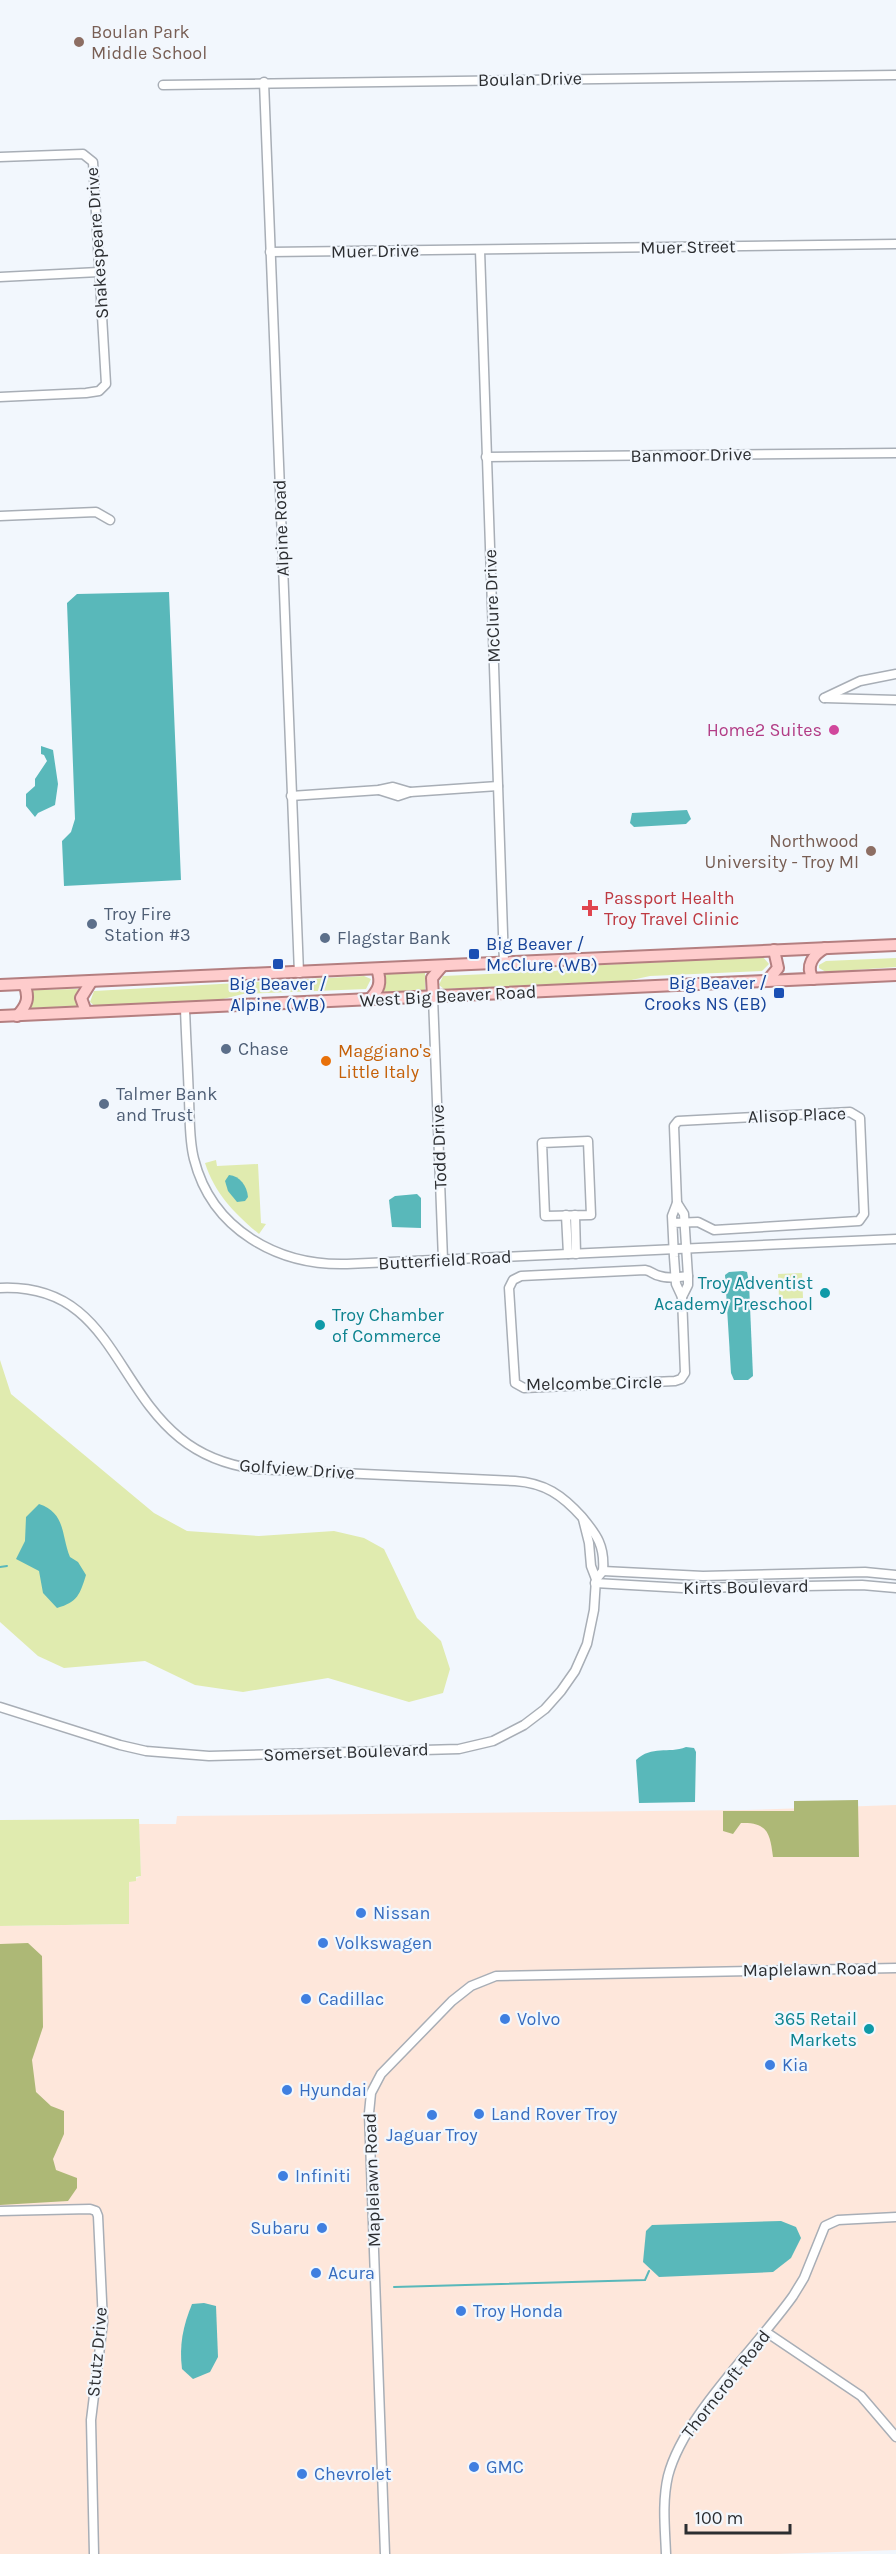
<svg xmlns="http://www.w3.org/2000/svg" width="896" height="2554" font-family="Karla,sans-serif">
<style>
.industrial{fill:#fee7db}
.green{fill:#e0ebaf}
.forest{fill:#adb876}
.water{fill:#59b8ba}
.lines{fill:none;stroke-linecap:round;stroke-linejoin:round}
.stream{stroke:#59b8ba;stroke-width:2}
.minor-casing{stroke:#a8aeb6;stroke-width:11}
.major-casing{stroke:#b47f80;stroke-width:14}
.minor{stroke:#fff;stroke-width:8}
.major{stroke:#fecccc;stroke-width:10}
.education-dot{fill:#8d6e63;stroke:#f2f7fd;stroke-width:2}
.hotel-dot{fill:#d1479c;stroke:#f2f7fd;stroke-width:2}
.health-dot{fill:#e0444e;stroke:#f2f7fd;stroke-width:2}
.service-dot{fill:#5c6f8a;stroke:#f2f7fd;stroke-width:2}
.transit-dot{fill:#1a4fb4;stroke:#f2f7fd;stroke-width:2}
.food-dot{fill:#e8710a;stroke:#f2f7fd;stroke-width:2}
.culture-dot{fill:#0f9aa8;stroke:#f2f7fd;stroke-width:2}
.shop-dot{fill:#3f7fe0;stroke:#f2f7fd;stroke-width:2}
.labels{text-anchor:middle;stroke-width:4.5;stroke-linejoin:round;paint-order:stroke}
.education-label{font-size:18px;fill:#785e54;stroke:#f2f7fd;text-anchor:start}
.street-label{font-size:18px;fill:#2c2e31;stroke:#f2f7fd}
.hotel-label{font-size:18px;fill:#b23c85;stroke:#f2f7fd;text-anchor:end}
.health-label{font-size:18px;fill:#be3a42;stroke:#f2f7fd;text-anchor:start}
.service-label{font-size:18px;fill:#4e5e75;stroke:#f2f7fd;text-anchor:start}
.transit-label{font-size:18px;fill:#164399;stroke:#f2f7fd;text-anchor:start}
.food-label{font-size:18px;fill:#c56008;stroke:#f2f7fd;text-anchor:start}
.culture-label{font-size:18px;fill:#0d838f;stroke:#f2f7fd;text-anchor:end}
.shop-label{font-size:18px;fill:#366cbe;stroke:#f2f7fd;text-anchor:start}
</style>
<rect width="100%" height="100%" fill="#f2f7fd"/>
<path class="industrial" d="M896,1805V2550L777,2554H0V1926L129,1924V1882L141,1876L139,1824H176L177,1816L746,1810Z"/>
<g class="green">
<path d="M763,957L769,964L762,971L650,976L627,981L444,989L439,985L443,976L555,971L580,966Z"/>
<path d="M896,958V967L826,972L819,968V965L826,961Z"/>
<path d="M425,973V991L382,993L384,974Z"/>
<path d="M364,976L371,979L366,989L243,994L219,1000L96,1007L90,1002L94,991Z"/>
<path d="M78,989L76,1006L31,1008L30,1006L33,990Z"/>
<path d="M216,1160L217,1166L258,1164L261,1223L266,1224L259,1234C235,1214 215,1194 205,1163Z"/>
<path d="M802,1273L803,1298L779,1299L778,1274Z"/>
<path d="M0,1360L11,1394L154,1513L187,1531L259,1536L334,1531L364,1538L384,1549L417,1618L441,1641L450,1669L443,1693L409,1702L328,1678L243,1692L195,1685L145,1661L64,1668L38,1656L0,1622Z"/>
<path d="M139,1819L141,1876L136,1877V1881L129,1882V1924L0,1926V1820Z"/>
</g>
<g class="forest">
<path d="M858,1800L859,1857H773C770,1834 768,1822 741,1823L733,1834L723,1831V1811H794V1801Z"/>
<path d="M28,1943L42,1956L43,2027L32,2060L36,2092L51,2106L64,2111V2134L53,2159L56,2170L77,2178V2188L68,2201L0,2205V1944Z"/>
</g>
<g class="water">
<path d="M169,592L181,880L64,886L62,841L71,832L75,819L67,603L77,594Z"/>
<path d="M41,746L53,750L58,784L55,805L38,813L35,817L26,806V794L35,786V779L47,761L44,755L41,754Z"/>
<path d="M687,810L691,819L686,824L634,827L630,823L632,813Z"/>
<path d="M229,1175C240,1176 247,1186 248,1197L245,1201L237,1202L228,1191L225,1181Z"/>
<path d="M417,1194L421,1198V1228L392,1227L389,1200L395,1196Z"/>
<path d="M743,1271L747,1272L749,1283L753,1376L748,1380H734L731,1373L725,1275L729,1272Z"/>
<path d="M39,1504C66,1513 61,1535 70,1557L78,1562L86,1575C80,1594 78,1602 57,1608L43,1593L39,1571L16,1559L25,1541L26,1517Z"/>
<path d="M686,1747L694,1748L696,1752L695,1802L639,1803L636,1760C652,1745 668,1754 686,1747Z"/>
<path d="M781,2221L796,2227L801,2238L791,2258L773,2272L659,2277L643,2262L646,2231L652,2225Z"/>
<path d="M204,2303L216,2306L218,2357L210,2372L193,2379L182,2369C179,2345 183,2326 192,2304Z"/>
</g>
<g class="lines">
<g class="stream">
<path d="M0,1567L7,1566"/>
<path d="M394,2287L645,2280L649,2271"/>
</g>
<defs>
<g id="minor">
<path d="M264,82L299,973"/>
<path d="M163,85L896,75"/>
<path d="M0,157L83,154L93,162L106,384L99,391L86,393L0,397"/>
<path d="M480,250L504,963"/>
<path d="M270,252L896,244"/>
<path d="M0,277L99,272"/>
<path d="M486,457L896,453"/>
<path d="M0,516L96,512L110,520"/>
<path d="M824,698L860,681L896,674"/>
<path d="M825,698L896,700"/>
<path d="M379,790L398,796L410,792L498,786"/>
<path d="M291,796L379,790L393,787L410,792"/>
<path d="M433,997L443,1260"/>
<path d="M185,1008C186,1039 188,1069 189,1100C190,1120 189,1140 194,1159C212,1230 278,1266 347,1264L896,1239"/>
<path d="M588,1141L591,1215L545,1216L542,1143Z"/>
<path d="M677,1203L684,1214L688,1276V1285L682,1297"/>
<path d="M566,1215L568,1254"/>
<path d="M575,1215L576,1254"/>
<path d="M673,1223L698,1222L714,1230L859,1221L864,1214L860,1118L850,1112L678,1121L674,1126L677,1203L672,1216L674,1257L676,1284L682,1297L685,1373L681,1379L675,1381L524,1388L515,1383L509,1288L513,1280L521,1276L645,1270C652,1271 653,1275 660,1276C668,1279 679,1277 688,1276"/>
<path d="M0,1288C108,1283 113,1384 180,1438C202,1456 227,1465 255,1469L515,1481C545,1483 562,1495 582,1517C597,1535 605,1546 603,1571L596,1579"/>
<path d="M603,1571L703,1576L865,1572L896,1575"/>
<path d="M595,1583L683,1588L862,1585L896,1588"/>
<path d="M0,1707L120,1745L146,1751L209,1756L459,1749L493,1741L524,1725L545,1709L561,1691L575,1671L587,1644L594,1610L596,1579L591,1566L589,1543L583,1519"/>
<path d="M0,2211L90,2209L96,2211L98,2216L103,2322L91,2420L94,2554"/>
<path d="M766,2332L861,2396L896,2437"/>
<path d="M385,2554L369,2113L371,2093L381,2074L452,2001L471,1986L496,1976L896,1968"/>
<path d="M666,2554C665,2528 662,2502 668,2476C683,2417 756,2348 793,2296L804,2278L825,2226L838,2220L896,2217"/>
</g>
<g id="major">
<path d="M813,979C805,966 813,955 825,948"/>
<path d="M767,981L778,968L774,950"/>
<path d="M0,985L896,945"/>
<path d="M433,997L432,978L442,966"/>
<path d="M369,1000C379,990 382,983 377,969"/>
<path d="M86,1012L81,998L91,982"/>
<path d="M0,1016L896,975"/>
<path d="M17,1016C27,1005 30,998 24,984"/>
</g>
</defs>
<use href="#minor" class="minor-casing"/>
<use href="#major" class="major-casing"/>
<use href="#minor" class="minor"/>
<use href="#major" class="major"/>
</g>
<g class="education-dot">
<circle cx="79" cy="42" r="6"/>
<circle cx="871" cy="851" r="6"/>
</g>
<circle class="hotel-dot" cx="834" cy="730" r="6"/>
<path class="health-dot" d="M587 899h6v6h6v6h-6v6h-6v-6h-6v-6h6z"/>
<g class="service-dot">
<circle cx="92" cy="924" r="6"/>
<circle cx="325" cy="938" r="6"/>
<circle cx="226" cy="1049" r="6"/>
<circle cx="104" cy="1104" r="6"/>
</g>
<g class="transit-dot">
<rect x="468" y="948" width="12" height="12" rx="3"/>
<rect x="272" y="958" width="12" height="12" rx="3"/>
<rect x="773" y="987" width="12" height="12" rx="3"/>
</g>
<circle class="food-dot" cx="326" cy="1061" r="6"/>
<g class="culture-dot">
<circle cx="825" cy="1293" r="6"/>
<circle cx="320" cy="1325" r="6"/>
<circle cx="869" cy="2029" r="6"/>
</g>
<g class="shop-dot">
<circle cx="361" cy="1913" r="6"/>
<circle cx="323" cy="1943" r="6"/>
<circle cx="306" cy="1999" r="6"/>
<circle cx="505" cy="2019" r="6"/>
<circle cx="770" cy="2065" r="6"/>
<circle cx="287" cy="2090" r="6"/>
<circle cx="479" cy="2114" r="6"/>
<circle cx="432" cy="2115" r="6"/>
<circle cx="283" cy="2176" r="6"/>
<circle cx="322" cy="2228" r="6"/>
<circle cx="316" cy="2273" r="6"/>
<circle cx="461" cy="2311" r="6"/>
<circle cx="474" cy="2467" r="6"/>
<circle cx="302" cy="2474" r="6"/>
</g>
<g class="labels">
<g class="education-label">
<text x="91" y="38">Boulan Park<tspan x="91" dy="21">Middle School</tspan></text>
<text x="859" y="847" text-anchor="end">Northwood<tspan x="859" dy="21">University - Troy MI</tspan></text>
</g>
<g class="street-label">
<text transform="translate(530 79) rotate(-1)" y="6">Boulan Drive</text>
<text transform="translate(97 243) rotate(-94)" y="6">Shakespeare Drive</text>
<text transform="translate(688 247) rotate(-1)" y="6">Muer Street</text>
<text transform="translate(375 251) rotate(-1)" y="6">Muer Drive</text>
<text transform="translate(691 455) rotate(-1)" y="6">Banmoor Drive</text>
<text transform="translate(281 528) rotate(-92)" y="6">Alpine Road</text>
<text transform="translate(492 606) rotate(-92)" y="6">McClure Drive</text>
<text transform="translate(448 996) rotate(-3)" y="6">West Big Beaver Road</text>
<text transform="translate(797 1115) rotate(-2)" y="6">Alisop Place</text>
<text transform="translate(439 1147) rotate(-92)" y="6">Todd Drive</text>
<text transform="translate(445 1260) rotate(-3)" y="6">Butterfield Road</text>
<text transform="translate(594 1383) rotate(-1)" y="6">Melcombe Circle</text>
<text transform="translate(297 1469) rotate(4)" y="6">Golfview Drive</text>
<text transform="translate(746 1587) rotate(-1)" y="6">Kirts Boulevard</text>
<text transform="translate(346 1752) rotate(-2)" y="6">Somerset Boulevard</text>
<text transform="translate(810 1969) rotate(-1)" y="6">Maplelawn Road</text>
<text transform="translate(372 2180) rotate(-92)" y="6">Maplelawn Road</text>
<text transform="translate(97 2352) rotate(-85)" y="6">Stutz Drive</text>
<text transform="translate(726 2384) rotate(-52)" y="6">Thorncroft Road</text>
</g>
<g class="hotel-label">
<text x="822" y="736">Home2 Suites</text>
</g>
<g class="health-label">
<text x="604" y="904">Passport Health<tspan x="604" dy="21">Troy Travel Clinic</tspan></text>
</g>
<g class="service-label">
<text x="104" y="920">Troy Fire<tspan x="104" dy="21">Station #3</tspan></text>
<text x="337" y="944">Flagstar Bank</text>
<text x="238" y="1055">Chase</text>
<text x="116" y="1100">Talmer Bank<tspan x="116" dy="21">and Trust</tspan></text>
</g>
<g class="transit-label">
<text x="486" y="950">Big Beaver /<tspan x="486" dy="21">McClure (WB)</tspan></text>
<text x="767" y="989" text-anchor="end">Big Beaver /<tspan x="767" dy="21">Crooks NS (EB)</tspan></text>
<text x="278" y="990" text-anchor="middle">Big Beaver /<tspan x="278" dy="21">Alpine (WB)</tspan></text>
</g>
<g class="food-label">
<text x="338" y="1057">Maggiano's<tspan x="338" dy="21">Little Italy</tspan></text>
</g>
<g class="culture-label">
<text x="813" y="1289">Troy Adventist<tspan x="813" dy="21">Academy Preschool</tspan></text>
<text x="332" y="1321" text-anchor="start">Troy Chamber<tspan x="332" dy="21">of Commerce</tspan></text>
<text x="857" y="2025">365 Retail<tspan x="857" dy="21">Markets</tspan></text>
</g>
<g class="shop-label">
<text x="373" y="1919">Nissan</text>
<text x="335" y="1949">Volkswagen</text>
<text x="318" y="2005">Cadillac</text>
<text x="517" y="2025">Volvo</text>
<text x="782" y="2071">Kia</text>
<text x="299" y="2096">Hyundai</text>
<text x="491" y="2120">Land Rover Troy</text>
<text x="432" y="2141" text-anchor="middle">Jaguar Troy</text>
<text x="295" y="2182">Infiniti</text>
<text x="310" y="2234" text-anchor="end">Subaru</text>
<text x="328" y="2279">Acura</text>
<text x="473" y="2317">Troy Honda</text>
<text x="486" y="2473">GMC</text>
<text x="314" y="2480">Chevrolet</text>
</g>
</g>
<path d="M686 2524v9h104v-9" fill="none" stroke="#2c2e31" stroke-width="3"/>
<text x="695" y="2524" font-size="18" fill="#2c2e31" stroke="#f2f7fd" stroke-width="4.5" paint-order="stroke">100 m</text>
</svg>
